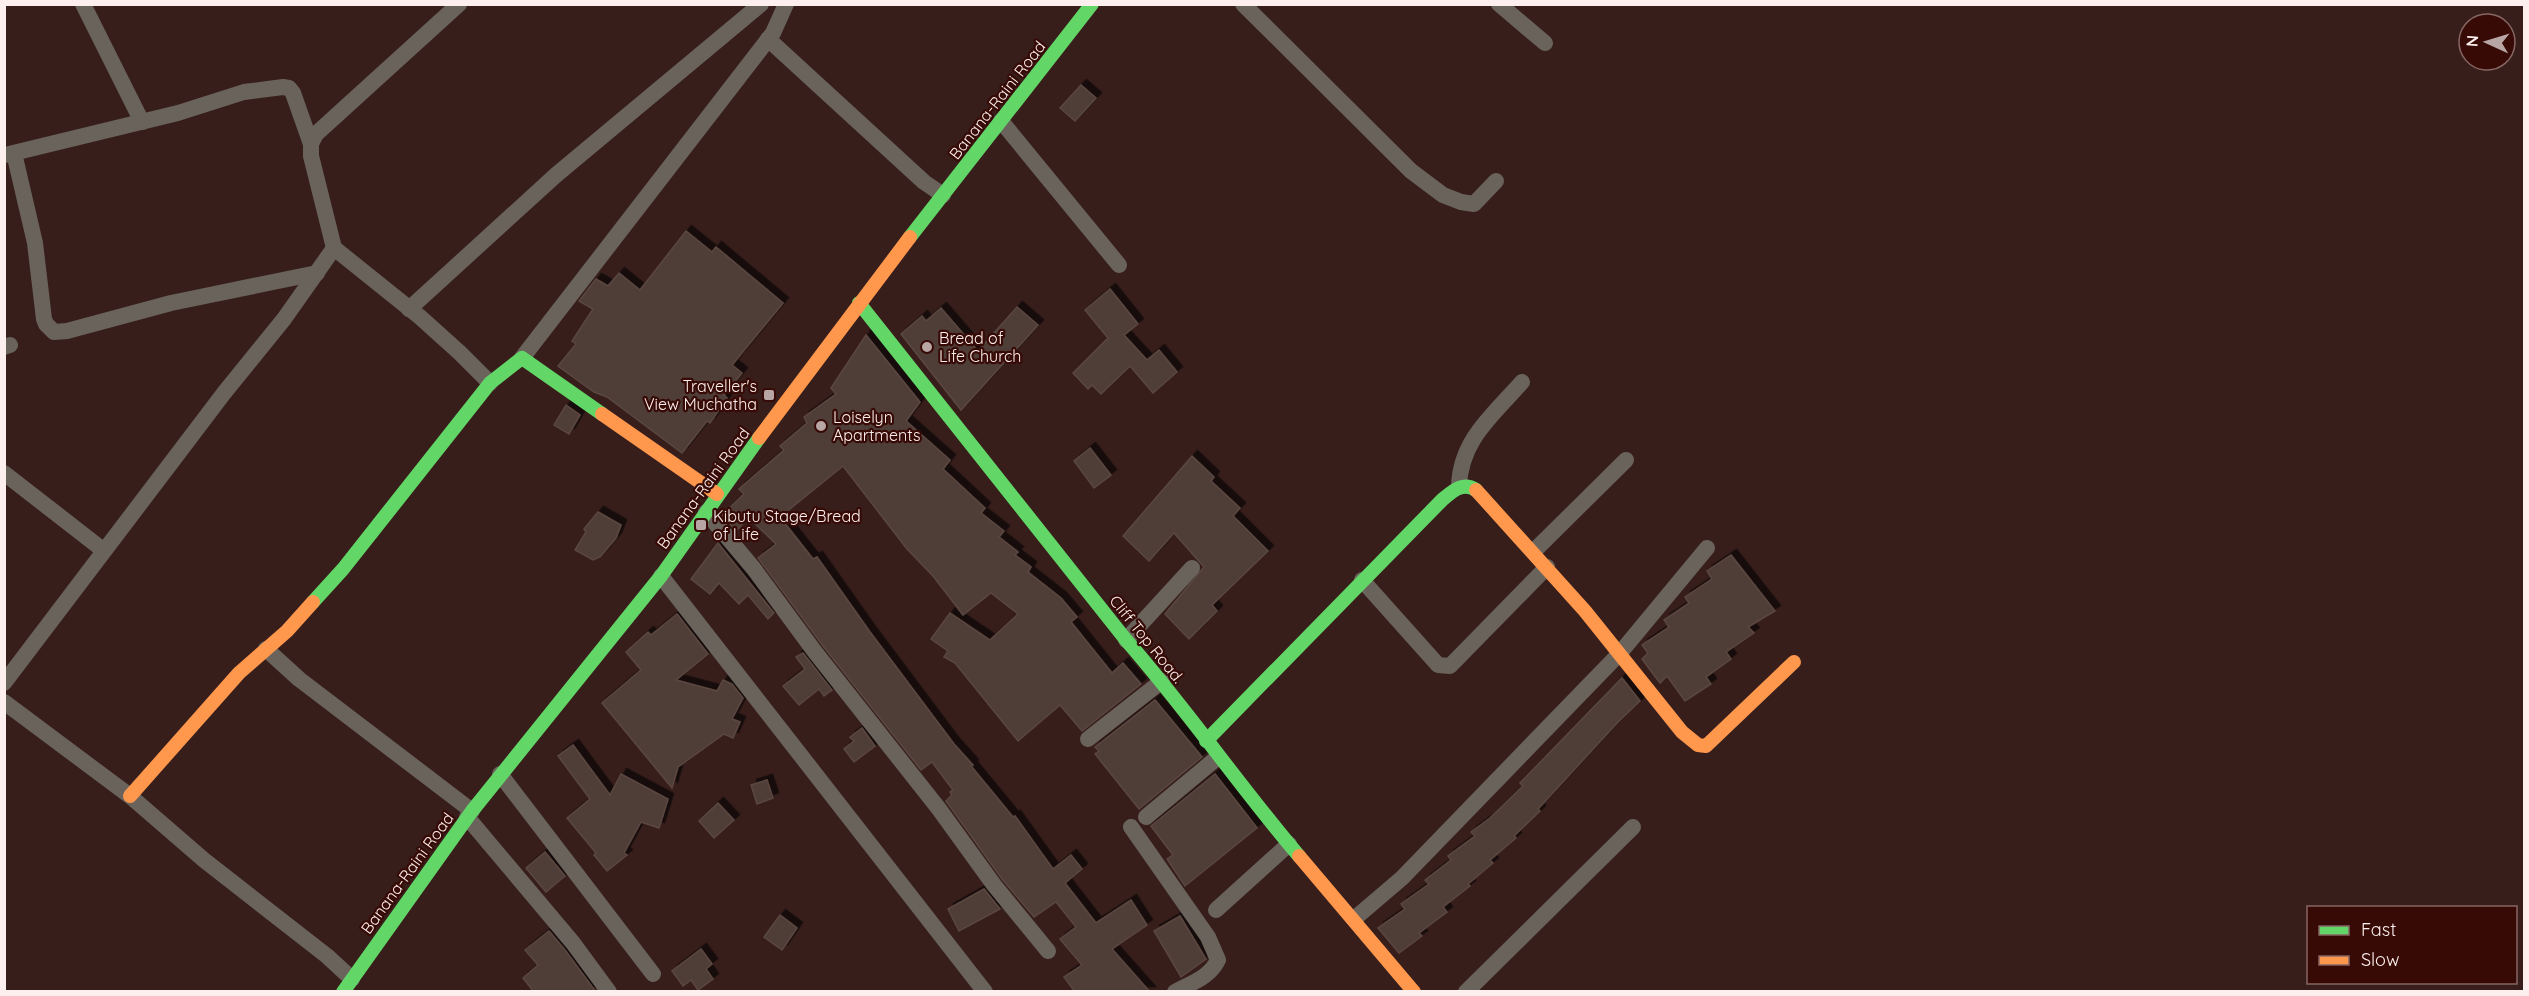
<svg xmlns="http://www.w3.org/2000/svg" width="2529" height="996" font-family="Quicksand,sans-serif">
<style>
.building{fill:#503e37;stroke:#5a4741;stroke-width:1.5;filter:url(#shadow)}
.lines{fill:none;stroke-linecap:round;stroke-linejoin:round}
.street{stroke:#69635c;stroke-width:16}
.fast{stroke:#63d668;stroke-width:14}
.slow{stroke:#ff974d;stroke-width:14}
.poi-dot{fill:#b7a6a4;stroke:#370a06;stroke-width:2}
.labels{text-anchor:middle;stroke-width:4.5;stroke-linejoin:round;paint-order:stroke}
.street-label{font-size:16px;fill:#fcefed;stroke:#370a06}
.poi-label{font-size:16px;fill:#fcefed;stroke:#370a06;text-anchor:start}
</style>
<defs>
<filter id="shadow"><feDropShadow dx="5.5" dy="-5.5" stdDeviation="0" flood-color="#0009"/></filter>
</defs>
<rect width="100%" height="100%" fill="#371e1b"/>
<g class="building">
<path d="M1081,85L1096,98L1075,121L1060,108Z"/>
<path d="M686,231L712,252L716,247L783,303L732,365L742,373L724,395L727,398L710,423L707,421L682,453L607,397L594,392L558,366L576,344L572,341L593,309L579,301L596,279L608,286L619,273L640,290Z"/>
<path d="M1110,289L1138,324L1124,335L1147,360L1159,350L1177,372L1153,393L1130,366L1101,394L1092,385L1088,389L1073,373L1108,338L1085,310Z"/>
<path d="M1017,307L1038,325L961,410L901,334L922,316L926,321L941,308L978,351Z"/>
<path d="M866,335L920,402L906,421L950,460L943,469L985,508L981,513L1004,531L999,537L1018,552L1015,555L1031,567L1028,572L1061,598L1077,617L1071,622L1112,673L1123,663L1141,684L1082,731L1060,705L1018,741L955,663L944,657L948,651L931,639L950,613L990,640L1018,614L991,593L963,615L933,576L907,549L843,466L780,517L813,559L817,557L870,632L954,744L973,765L971,766L1013,817L1015,816L1053,869L1071,855L1082,869L1065,883L1096,923L1131,900L1147,925L1112,949L1150,992H1075L1064,977L1082,965L1060,939L1076,927L1056,902L1034,917L1002,879L946,801L952,795L950,792L953,790L932,762L921,770L823,646L758,558L776,544L749,518L736,531L722,515L744,494L739,489L784,450L780,446L807,423L804,417L836,394L831,388Z"/>
<path d="M566,405L580,415L569,434L554,425Z"/>
<path d="M1090,448L1111,475L1094,488L1074,461Z"/>
<path d="M1192,456L1214,477L1211,481L1240,508L1233,516L1268,551L1212,605L1217,611L1189,639L1165,614L1204,567L1174,533L1149,561L1123,536Z"/>
<path d="M598,512L621,525L616,538L600,557L593,560L575,550L586,532L584,529Z"/>
<path d="M718,543L774,613L768,619L748,595L739,604L719,583L710,594L691,579Z"/>
<path d="M1731,555L1775,611L1748,627L1754,633L1726,652L1731,659L1706,677L1711,684L1685,701L1667,676L1660,683L1642,659L1648,653L1642,645L1669,627L1664,620L1689,603L1685,597L1712,579L1707,571Z"/>
<path d="M677,614L708,654L676,680L717,691L723,680L732,684L743,698L732,719L740,722L733,738L724,734L678,767L672,788L602,703L641,670L626,652L648,632L651,635Z"/>
<path d="M803,653L832,690L824,696L819,689L799,705L783,686L805,669L796,657Z"/>
<path d="M1622,678L1640,701L1618,722L1538,809L1540,811L1514,836L1516,838L1490,860L1493,863L1468,884L1470,886L1443,907L1447,912L1419,933L1422,936L1399,953L1378,928L1405,909L1401,904L1429,884L1425,880L1451,860L1448,856L1475,836L1471,832L1490,818L1523,786L1520,783Z"/>
<path d="M1155,700L1202,757L1139,809L1095,754L1099,751L1095,747Z"/>
<path d="M862,728L875,746L854,762L844,749L854,741L850,737Z"/>
<path d="M573,745L610,795L621,774L668,799L659,828L641,822L624,853L627,855L607,871L594,855L596,853L567,818L590,799L558,756Z"/>
<path d="M1215,774L1257,828L1185,886L1167,859L1173,855L1151,826Z"/>
<path d="M767,780L773,798L757,804L751,785Z"/>
<path d="M718,803L734,820L714,838L699,821Z"/>
<path d="M545,852L565,876L546,892L526,868Z"/>
<path d="M984,889L1000,909L959,931L948,909Z"/>
<path d="M780,915L797,928L782,950L764,937Z"/>
<path d="M1180,916L1206,959L1181,977L1154,931Z"/>
<path d="M549,931L565,950L596,992H534L523,978L538,965L525,950Z"/>
<path d="M701,949L712,964L706,969L713,979L698,990L691,980L683,986L672,971Z"/>
</g>
<g class="lines">
<g class="street">
<path d="M83,4L142,122"/>
<path d="M459,4L316,134L311,144V156L334,248L420,317L460,353L490,383"/>
<path d="M1243,4L1411,171L1443,195L1461,202L1474,204L1496,181"/>
<path d="M1499,4L1545,43"/>
<path d="M768,39L924,182L943,195"/>
<path d="M1001,121L1119,265"/>
<path d="M14,153L35,243L44,319L46,324L54,332L67,331L171,303L317,273"/>
<path d="M5,155L178,113L244,92L283,87L289,88L293,93L311,144"/>
<path d="M409,309L556,175L761,4"/>
<path d="M4,347L10,345"/>
<path d="M522,358L773,33L786,4"/>
<path d="M4,473L103,550"/>
<path d="M1459,487C1460,440 1493,415 1522,382"/>
<path d="M706,512L754,569L815,652L939,809L994,885L1048,951"/>
<path d="M1534,551L1626,460"/>
<path d="M661,576L985,992"/>
<path d="M1362,580L1438,665L1450,666L1547,567"/>
<path d="M1126,640L1192,568"/>
<path d="M266,649L299,679L472,811"/>
<path d="M4,683L224,393L284,319L334,248"/>
<path d="M4,702L130,796L204,860L327,956L352,979"/>
<path d="M1088,739L1162,681"/>
<path d="M500,774L653,974"/>
<path d="M467,817L573,943L609,992"/>
<path d="M1146,817L1218,757"/>
<path d="M1131,827L1208,937L1218,960C1209,978 1191,983 1175,992"/>
<path d="M1216,910L1289,844"/>
<path d="M1354,919L1402,878L1620,653L1707,548"/>
<path d="M1466,992L1633,827"/>
</g>
<g class="fast">
<path d="M910,237L1092,4"/>
<path d="M859,303L1126,640C1187,709 1239,786 1299,856"/>
<path d="M313,602L343,569L490,383L522,358L602,414"/>
<path d="M1206,741L1442,500C1452,492 1462,481 1476,490"/>
<path d="M343,992L472,811L661,576L759,438"/>
</g>
<g class="slow">
<path d="M602,414L717,494"/>
<path d="M759,438L910,237"/>
<path d="M1476,490L1585,611L1682,732L1698,745L1706,746L1794,662"/>
<path d="M130,796L239,673L287,631L313,602"/>
<path d="M1299,856L1414,992"/>
</g>
</g>
<g class="poi-dot">
<circle cx="927" cy="347" r="6"/>
<rect x="763" y="389" width="12" height="12" rx="3"/>
<circle cx="821" cy="426" r="6"/>
<rect x="695" y="519" width="12" height="12" rx="3"/>
</g>
<g class="labels">
<g class="street-label">
<text transform="translate(997 100) rotate(-52)" y="6">Banana-Raini Road</text>
<text transform="translate(703 488) rotate(-54)" y="6">Banana-Raini Road</text>
<text transform="translate(1147 639) rotate(51)" y="6">Cliff Top Road.</text>
<text transform="translate(407 873) rotate(-54)" y="6">Banana-Raini Road</text>
</g>
<g class="poi-label">
<text x="939" y="344">Bread of<tspan x="939" dy="18">Life Church</tspan></text>
<text x="757" y="392" text-anchor="end">Traveller's<tspan x="757" dy="18">View Muchatha</tspan></text>
<text x="833" y="423">Loiselyn<tspan x="833" dy="18">Apartments</tspan></text>
<text x="713" y="522">Kibutu Stage/Bread<tspan x="713" dy="18">of Life</tspan></text>
</g>
</g>
<rect width="2529" height="996" fill="none" stroke="#fcefed" stroke-width="12"/>
<rect x="2307" y="906" width="210" height="78" fill="#370a06" stroke="#866662" stroke-width="1.5"/>
<rect x="2319" y="926" width="30" height="9" fill="#63d668" stroke="#866662" stroke-width="1.5"/>
<text x="2361" y="936" font-size="18" fill="#fcefed">Fast</text>
<rect x="2319" y="956" width="30" height="9" fill="#ff974d" stroke="#866662" stroke-width="1.5"/>
<text x="2361" y="966" font-size="18" fill="#fcefed">Slow</text>
<g transform="translate(2487 42) rotate(274)"><circle r="28" fill="#370a06" stroke="#866662" stroke-width="1.5"/>
<path d="M0-4.5L10 22L0 15L-10 22Z" fill="#b7a6a4"/>
<text y="-9" font-size="16" font-weight="bold" text-anchor="middle" fill="#fcefed">N</text>
</g>
</svg>
